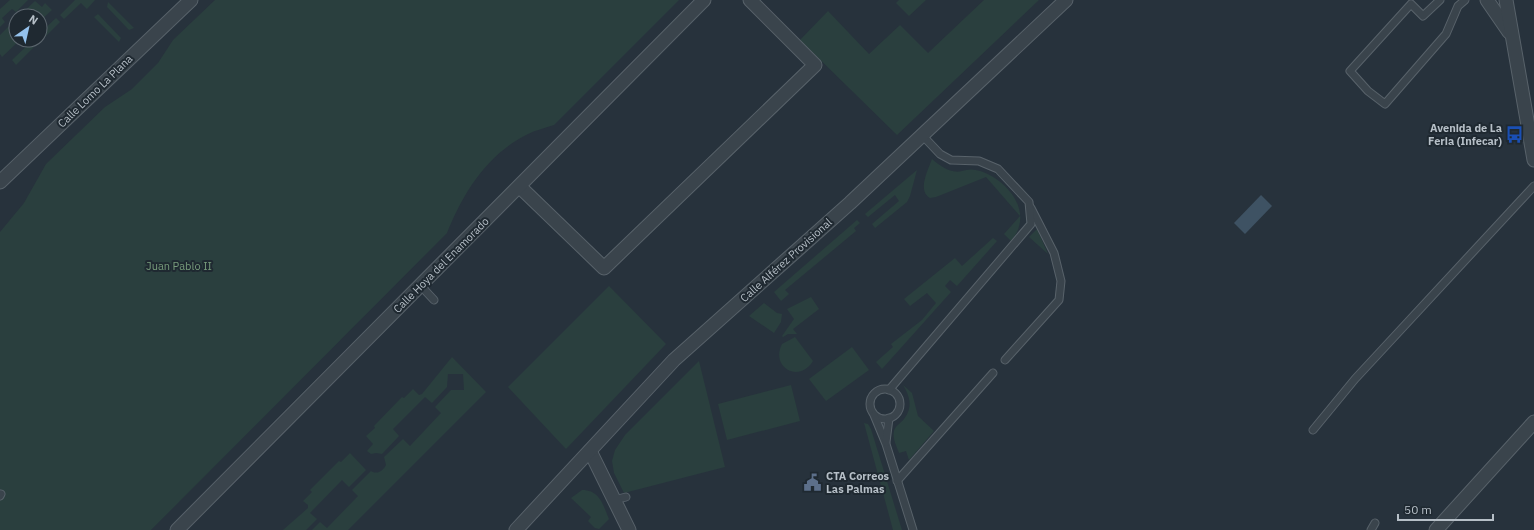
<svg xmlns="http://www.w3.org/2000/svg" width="1534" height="530" font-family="'IBM Plex Sans',sans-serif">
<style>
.green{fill:#2a3f3e}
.water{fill:#3e5263}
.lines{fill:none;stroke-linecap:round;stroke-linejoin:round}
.lane-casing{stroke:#58626a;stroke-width:9}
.street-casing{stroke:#58626a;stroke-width:15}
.lane{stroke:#3a444c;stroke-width:7}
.street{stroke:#3a444c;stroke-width:13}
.labels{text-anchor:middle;stroke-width:4;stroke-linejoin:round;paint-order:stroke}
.street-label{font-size:11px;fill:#b6bfc7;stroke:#1f2931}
.poi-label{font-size:11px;font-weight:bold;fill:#b6bfc7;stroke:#1f2931;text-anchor:end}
.park-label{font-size:11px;fill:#779b7b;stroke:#1f2931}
</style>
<rect width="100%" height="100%" fill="#27323c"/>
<g class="green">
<path d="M10,0H28L16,12L12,9L2,18L5,22L0,27V9Z"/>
<path d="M75,0H95L87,9L81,3L64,19L60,15Z"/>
<path d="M215,0H679L554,125C545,128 536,130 528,134C487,154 463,193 447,233L151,530H0V232L24,203L46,164L105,107L132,89L158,63L173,40Z"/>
<path d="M899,0H926L909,16L896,3Z"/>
<path d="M984,0H1039L897,135L800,40L828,11L869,54L900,25L928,53Z"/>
<path d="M35,1L42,7L45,3L52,10L40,21V16H19Z"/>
<path d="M108,2L134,28L129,30L107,7Z"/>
<path d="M98,14L121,38L119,42L94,17Z"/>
<path d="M56,18L60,22L40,42L37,40H40V33Z"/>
<path d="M9,26L13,29L16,26V40H20L2,57L0,54V35Z"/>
<path d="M33,40L36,45L16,65L12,60Z"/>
<path d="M932,159C940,166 951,174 962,171C968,169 974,169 980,171C1008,180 1035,213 1011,241L1004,234L1020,216L986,177L936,197L930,198C917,191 928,170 932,159Z"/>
<path d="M917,170L910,196L907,202L875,228L872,224L899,201L895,195L868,217L865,214Z"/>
<path d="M857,220L860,223L854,228L856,231L785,290L789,294L781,301L774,292Z"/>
<path d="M1037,229L1048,254L1029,237Z"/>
<path d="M993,238L997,241L957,286L950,280L945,286L951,292L882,369L876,362L893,347L891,344L922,320L936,303L927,293L910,306L904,299L955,258L962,266Z"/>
<path d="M609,286L666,344L566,449L508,387Z"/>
<path d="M811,297L819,309L793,329L797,334H788L783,337L782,336L794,319L787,309Z"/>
<path d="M764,303L777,313L782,314L781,322L774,333L749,316Z"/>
<path d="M795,337L813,361C799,384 770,367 782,344Z"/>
<path d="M852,347L869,370L826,401L809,379Z"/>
<path d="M452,357L486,392L348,530H312L320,522L327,528L358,496L352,490L371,471C377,475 383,471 386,465L384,457L403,439L410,446L441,413L435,407L451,390H464L463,374H448L447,387L432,403L425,397L393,429L399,436L382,454L376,453L371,454L367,451L373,444L366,436L375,428L374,426L402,397L404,398L413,389L419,395L422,394Z"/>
<path d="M699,361L725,467L624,493L614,473L612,461L615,450L625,435Z"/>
<path d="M791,385L800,421L727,440L718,404Z"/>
<path d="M903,385L912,393L918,416L934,431L909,460L906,451L899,453C897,447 892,438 894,431C895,426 901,423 904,419C913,408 910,396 903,385Z"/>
<path d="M864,423L868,424L871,429L902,530H893Z"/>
<path d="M350,453L366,470L349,487L342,480L310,513L317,519L306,530H283L308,508V505L303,501L312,492L310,490L339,461L341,462Z"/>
<path d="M582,490C600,490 603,505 609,519L599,529L595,528L588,521L591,517L571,498Z"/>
</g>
<path class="water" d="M1261,195L1272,206L1245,234L1234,223Z"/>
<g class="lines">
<defs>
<g id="lane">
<path d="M1440,0L1423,16L1411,4L1350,71L1368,91L1385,104L1446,34L1458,6L1465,0"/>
<path d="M420,285L434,300"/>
<path d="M1005,360L1059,300L1061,281L1054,253L1031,208"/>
<circle cx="885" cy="404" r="15"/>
<path d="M889,390L1031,224L1029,202L998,169L979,161L951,160L940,154L923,136"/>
<path d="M874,415L886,444L913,530"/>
<path d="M1313,430L1355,379L1534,186"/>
<path d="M886,442L889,418"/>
<path d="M897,481L993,373"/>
<path d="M0,496L1,494"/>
<path d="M614,500L626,497"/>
<path d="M1371,530L1375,523"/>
</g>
<g id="street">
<path d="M1487,0L1509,32"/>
<path d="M1506,0L1534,160"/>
<path d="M0,182L191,0"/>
<path d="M520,187L604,268L815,65L750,0"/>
<path d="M590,451L629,530"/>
<path d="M177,530L704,0"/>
<path d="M516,530L674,360L850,203L1066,0"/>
<path d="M1436,530L1534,422"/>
</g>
</defs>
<use href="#lane" class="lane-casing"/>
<use href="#street" class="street-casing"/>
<use href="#lane" class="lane"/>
<use href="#street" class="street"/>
</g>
<defs>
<symbol id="bus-bare" viewBox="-9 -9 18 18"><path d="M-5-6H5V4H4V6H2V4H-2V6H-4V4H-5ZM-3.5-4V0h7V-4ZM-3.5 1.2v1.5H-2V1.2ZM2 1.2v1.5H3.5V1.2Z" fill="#1a4fb4" stroke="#1f2931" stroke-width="2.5" paint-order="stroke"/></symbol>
<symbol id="civic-bare" viewBox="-9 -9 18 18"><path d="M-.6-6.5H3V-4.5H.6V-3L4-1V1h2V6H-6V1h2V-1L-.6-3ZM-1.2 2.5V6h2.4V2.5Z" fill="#5c6f8a" stroke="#1f2931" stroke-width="2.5" paint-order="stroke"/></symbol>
</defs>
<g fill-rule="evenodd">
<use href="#bus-bare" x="1502" y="122" width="25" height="25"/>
<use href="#civic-bare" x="800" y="470" width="25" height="25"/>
</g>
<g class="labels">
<g class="street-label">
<text transform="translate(95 91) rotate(-44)" y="4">Calle Lomo La Plana</text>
<text transform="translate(786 260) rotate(-42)" y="4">Calle Alférez Provisional</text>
<text transform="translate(441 265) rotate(-45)" y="4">Calle Hoya del Enamorado</text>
</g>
<g class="poi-label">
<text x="1502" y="132">Avenida de La<tspan x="1502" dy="13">Feria (Infecar)</tspan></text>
<text x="826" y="480" text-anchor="start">CTA Correos<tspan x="826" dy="13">Las Palmas</tspan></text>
</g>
<g class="park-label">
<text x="179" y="270">Juan Pablo II</text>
</g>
</g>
<g transform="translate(28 28) rotate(34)"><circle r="19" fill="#1f2931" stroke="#5b656d"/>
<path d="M0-3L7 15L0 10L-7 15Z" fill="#95c2ed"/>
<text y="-6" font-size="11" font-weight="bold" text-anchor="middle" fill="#b6bfc7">N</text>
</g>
<path d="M1398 514v6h95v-6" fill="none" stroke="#b6bfc7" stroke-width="2"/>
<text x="1404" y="514" font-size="12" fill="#b6bfc7" stroke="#1f2931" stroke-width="3" paint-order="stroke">50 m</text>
</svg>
